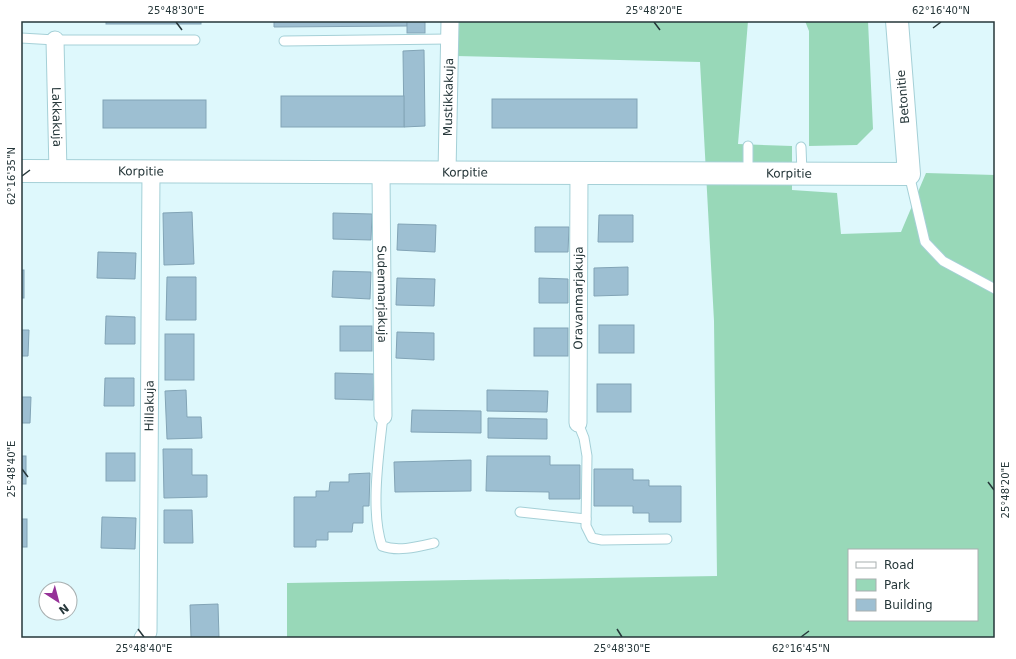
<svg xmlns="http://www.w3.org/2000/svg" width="1016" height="659" font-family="'DejaVu Sans',sans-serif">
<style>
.green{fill:#98d8b8;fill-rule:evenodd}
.building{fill:#9dbfd2;stroke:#82a4b6}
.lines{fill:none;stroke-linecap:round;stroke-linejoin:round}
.service-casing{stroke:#a5d0d7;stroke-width:11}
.minor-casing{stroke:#a5d0d7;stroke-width:19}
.tertiary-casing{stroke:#a5d0d7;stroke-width:24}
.service{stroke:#fff;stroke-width:9}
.minor{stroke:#fff;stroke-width:17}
.tertiary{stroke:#fff;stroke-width:22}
.ticks{fill:none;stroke:#26373a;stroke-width:1.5}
.labels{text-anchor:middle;stroke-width:3;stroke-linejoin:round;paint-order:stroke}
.street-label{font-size:12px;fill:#26373a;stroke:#fff}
.neatline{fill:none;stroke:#26373a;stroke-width:1.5}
.ticks-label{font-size:10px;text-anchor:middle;fill:#26373a}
</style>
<rect width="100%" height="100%" fill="#def8fc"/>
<g class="green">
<path d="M457,21H748L738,144L792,146V190L837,193L841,234L901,232L926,173L995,175V638H287V583L717,576L714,321L700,62L456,56ZM849,550H977V620H849Z"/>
<path d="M805,21H868L873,129L857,145L809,146V31Z"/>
</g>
<g class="building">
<rect x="106" y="21" width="95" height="3"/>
<path d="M274,21H407V26L274,27Z"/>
<rect x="407" y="21" width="18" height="12"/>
<path d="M424,50L425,126L404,127L403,51Z"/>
<rect x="281" y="96" width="123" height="31"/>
<rect x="492" y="99" width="145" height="29"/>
<rect x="103" y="100" width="103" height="28"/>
<path d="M192,212L194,264L164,265L163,213Z"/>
<path d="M333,213L372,214L371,240L333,239Z"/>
<path d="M599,215H633V242H598Z"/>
<path d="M398,224L436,225L435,252L397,250Z"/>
<path d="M535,227H569L568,252H535Z"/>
<path d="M98,252L136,253L135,279L97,278Z"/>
<path d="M628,267V295L594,296V268Z"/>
<rect x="21" y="270" width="3" height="28"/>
<path d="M333,271L371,272L370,299L332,297Z"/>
<path d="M167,277H196V320H166Z"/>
<path d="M397,278L435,279L434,306L396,305Z"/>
<path d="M539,278L568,279V303H539Z"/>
<path d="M106,316L135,317V344H105Z"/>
<rect x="599" y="325" width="35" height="28"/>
<rect x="340" y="326" width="32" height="25"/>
<rect x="534" y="328" width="34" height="28"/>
<path d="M21,330H29L28,356H21Z"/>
<path d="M397,332L434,333V360L396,358Z"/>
<rect x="165" y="334" width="29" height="46"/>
<path d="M335,373L374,374L373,400L335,399Z"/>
<path d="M105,378H134V406H104Z"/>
<rect x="597" y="384" width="34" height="28"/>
<path d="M186,390L187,417H201L202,438L167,439L165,391Z"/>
<path d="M487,390L548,391L547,412L487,411Z"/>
<path d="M21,397H31L30,423H21Z"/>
<path d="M412,410L481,411V433L411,432Z"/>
<path d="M488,418L547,419V439L488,438Z"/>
<path d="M163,449H192V475H207V497L164,498Z"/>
<rect x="106" y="453" width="29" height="28"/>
<rect x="21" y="456" width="5" height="28"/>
<path d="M487,456H550V465H580V499H549V492L486,491Z"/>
<path d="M471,460V491L395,492L394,462Z"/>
<path d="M594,469H633V480H649V486H681V522H649V513H633V506H594Z"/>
<path d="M370,473L369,506H363V523H353L352,532H328V540H316V547H294V497H316V491H329L330,482H349V474Z"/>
<path d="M164,510H192L193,543H164Z"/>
<path d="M102,517L136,518L135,549L101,548Z"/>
<rect x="21" y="519" width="6" height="28"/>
<path d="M218,604L219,638H191L190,605Z"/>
</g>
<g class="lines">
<defs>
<g id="service">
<path d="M21,38L55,40H195"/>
<path d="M284,41L449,39"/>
<path d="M801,147L802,173"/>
<path d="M748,173V146"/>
<path d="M909,174L925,242L943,261L995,289"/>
<path d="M383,416C379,452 370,512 382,546C398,552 417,547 434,543"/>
<path d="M578,423L584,438L587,456L586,526L592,538L602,540L667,539"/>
<path d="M520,512L586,519"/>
</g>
<g id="minor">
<path id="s1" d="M55,40L58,172"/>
<path id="s2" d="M381,172L383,416"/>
<path id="s3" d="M447,172L450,21"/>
<path id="s4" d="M578,423L579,173"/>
<path id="s5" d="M143,638L148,632L151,172"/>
</g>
<g id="tertiary">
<path id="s6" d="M21,171L909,174L897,21"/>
</g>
</defs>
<use href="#service" class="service-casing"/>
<use href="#minor" class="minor-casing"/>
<use href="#tertiary" class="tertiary-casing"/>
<use href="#service" class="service"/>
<use href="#minor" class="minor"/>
<use href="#tertiary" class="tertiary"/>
</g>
<path class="ticks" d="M176,22L182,30M654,22L660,30M933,28L941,22M22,176L30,170M22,469L28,477M988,482L994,490M138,629L144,637M617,629L622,637M801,637L809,631"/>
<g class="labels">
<g class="street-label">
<text dy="4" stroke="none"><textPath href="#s3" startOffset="75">Mustikkakuja</textPath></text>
<text transform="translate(903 97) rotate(-95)" y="4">Betonitie</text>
<text dy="4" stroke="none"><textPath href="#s1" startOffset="77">Lakkakuja</textPath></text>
<text dy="4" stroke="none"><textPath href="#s6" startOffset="120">Korpitie</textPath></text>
<text dy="4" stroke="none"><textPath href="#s6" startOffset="444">Korpitie</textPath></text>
<text dy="4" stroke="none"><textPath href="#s6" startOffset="768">Korpitie</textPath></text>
<text dy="4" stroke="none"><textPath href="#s2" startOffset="122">Sudenmarjakuja</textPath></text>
<text dy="4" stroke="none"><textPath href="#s4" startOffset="125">Oravanmarjakuja</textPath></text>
<text dy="4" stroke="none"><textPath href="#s5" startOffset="234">Hillakuja</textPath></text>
</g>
</g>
<rect width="1016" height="659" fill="none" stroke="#ffffff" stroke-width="44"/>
<rect x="848" y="549" width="130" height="72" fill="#ffffff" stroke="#a8afb0"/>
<rect x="856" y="562" width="20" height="6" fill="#ffffff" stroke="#a8afb0"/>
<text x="884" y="569" font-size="12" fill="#26373a">Road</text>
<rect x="856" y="579" width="20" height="12" fill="#98d8b8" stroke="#a8afb0"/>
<text x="884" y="589" font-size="12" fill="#26373a">Park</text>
<rect x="856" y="599" width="20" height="12" fill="#9dbfd2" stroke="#a8afb0"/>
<text x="884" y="609" font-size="12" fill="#26373a">Building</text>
<g transform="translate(58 601) rotate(144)"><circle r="19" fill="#ffffff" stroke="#a8afb0"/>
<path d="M0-3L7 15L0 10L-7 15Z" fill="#963298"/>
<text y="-6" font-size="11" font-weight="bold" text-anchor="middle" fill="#26373a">N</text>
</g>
<rect x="22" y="22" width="972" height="615" class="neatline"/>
<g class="ticks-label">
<text x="176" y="14">25°48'30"E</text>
<text x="654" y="14">25°48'20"E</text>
<text x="941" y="14">62°16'40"N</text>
<text transform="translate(11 176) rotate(-90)" y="4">62°16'35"N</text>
<text transform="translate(11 469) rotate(-90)" y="4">25°48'40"E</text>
<text transform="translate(1005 490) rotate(-90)" y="4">25°48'20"E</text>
<text x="144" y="652">25°48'40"E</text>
<text x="622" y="652">25°48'30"E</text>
<text x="801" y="652">62°16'45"N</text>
</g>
</svg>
